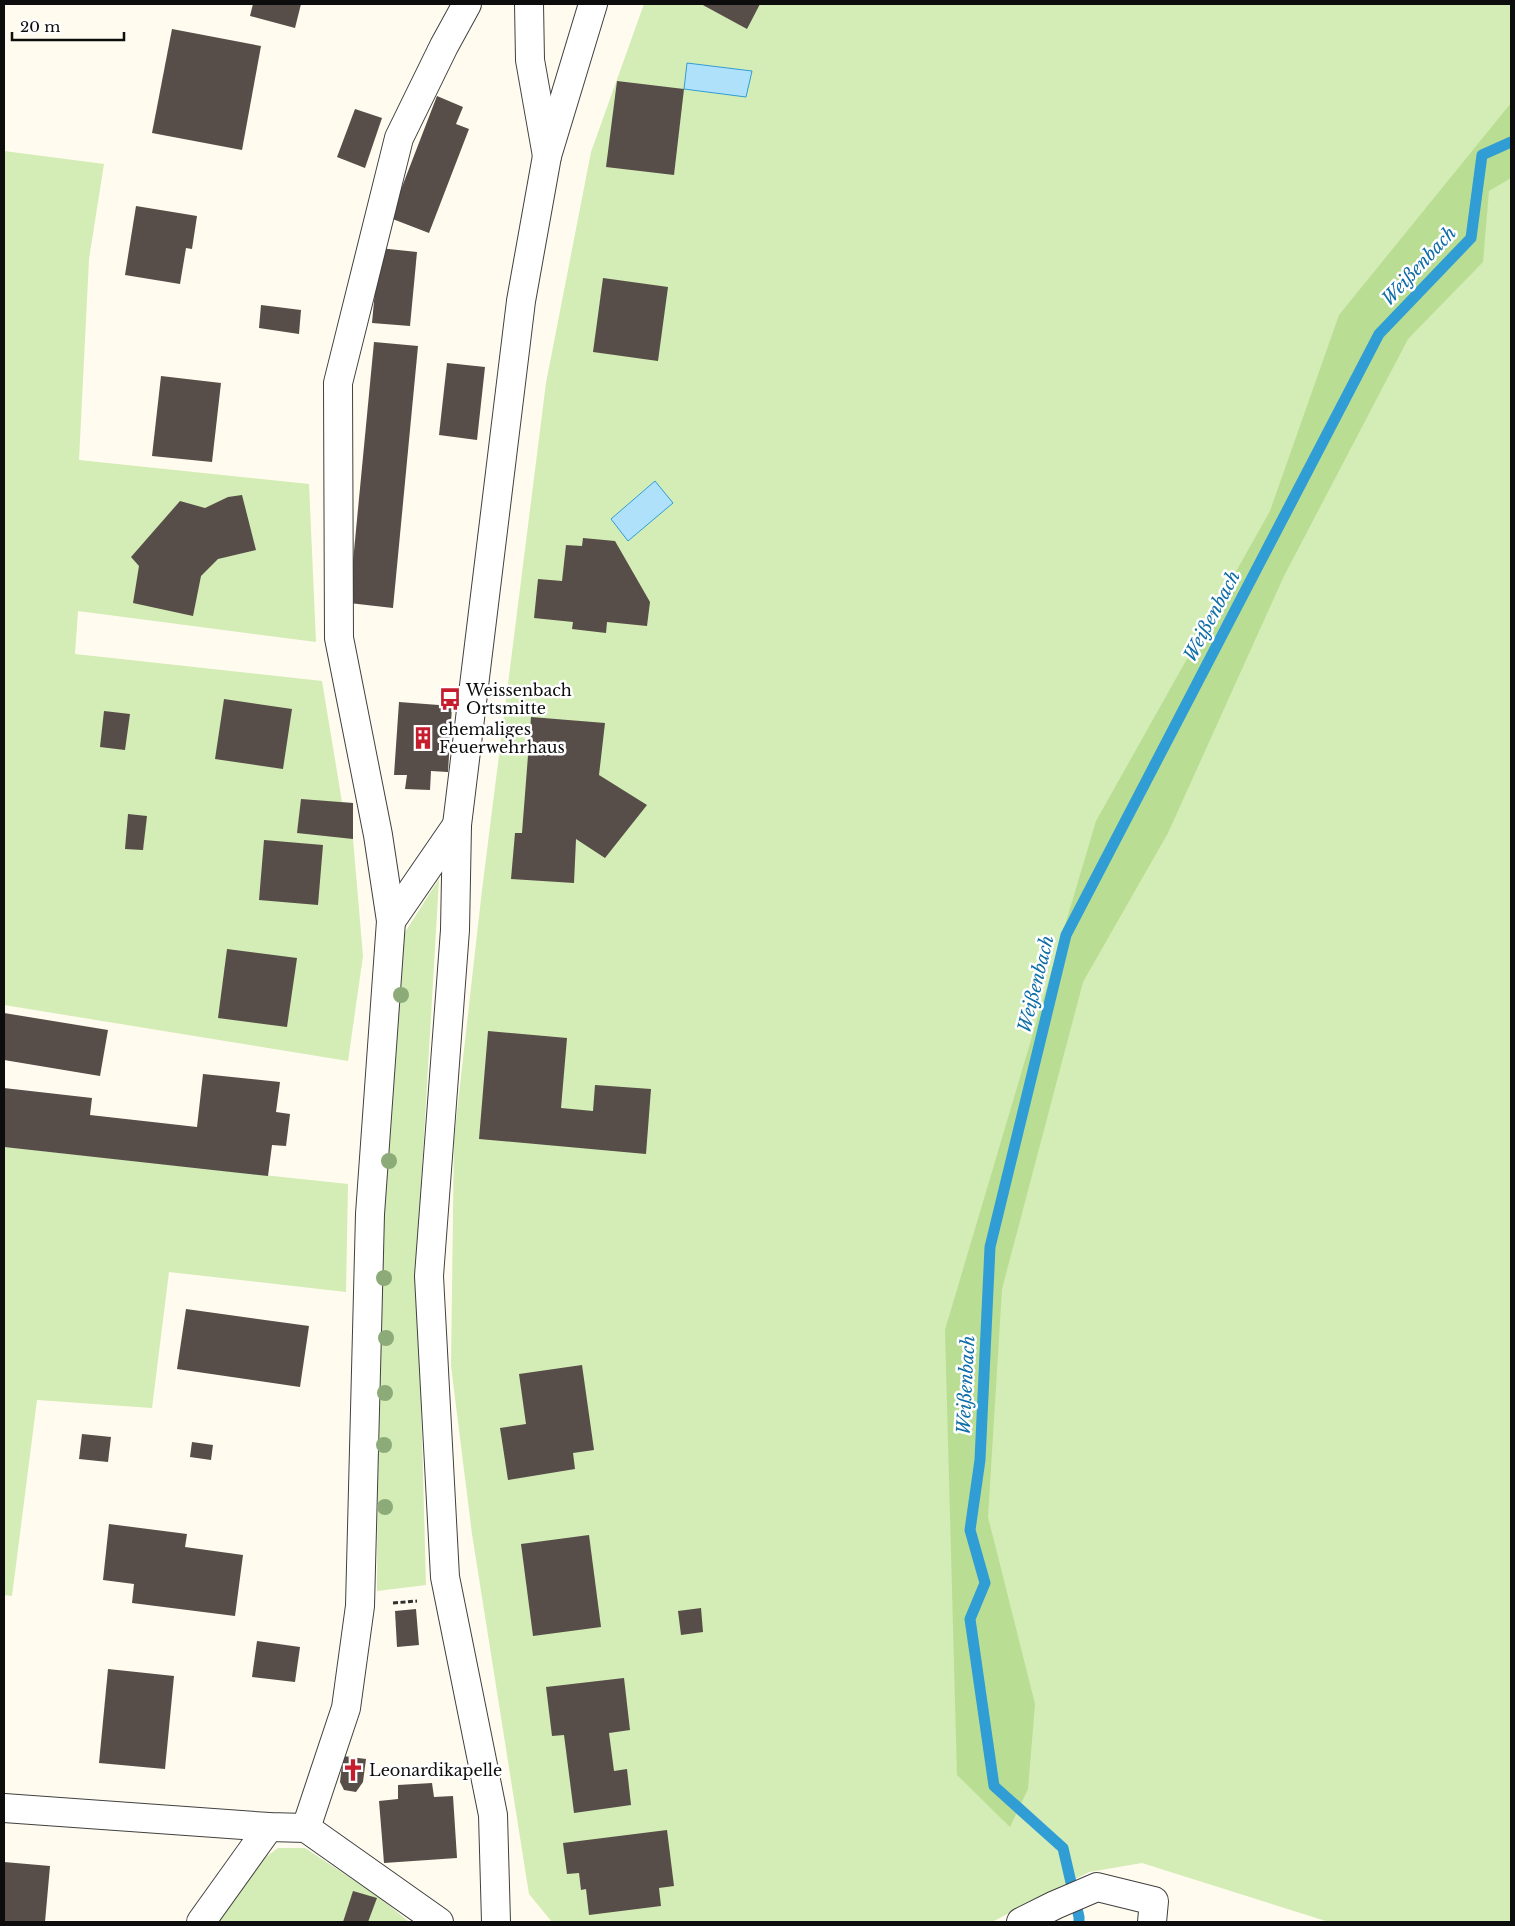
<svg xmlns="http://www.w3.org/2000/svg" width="1515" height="1926" font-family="'Libre Baskerville',serif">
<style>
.green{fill:#d4ecb5}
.forest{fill:#b9de93}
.water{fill:#afe2fa;stroke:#319dd5}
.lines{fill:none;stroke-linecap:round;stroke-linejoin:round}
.stream{stroke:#319dd5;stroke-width:11}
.building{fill:#574d49}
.minor-casing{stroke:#404040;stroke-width:30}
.tertiary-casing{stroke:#404040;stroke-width:30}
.path{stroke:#2f2f2f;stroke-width:3;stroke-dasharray:5 2.5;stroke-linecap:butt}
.minor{stroke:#fff;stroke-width:28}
.tertiary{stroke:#fff;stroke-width:28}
.tree{fill:#8cab79}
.labels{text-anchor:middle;stroke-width:5;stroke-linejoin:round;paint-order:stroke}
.poi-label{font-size:16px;fill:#0d0d0d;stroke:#fff;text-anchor:start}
.water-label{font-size:18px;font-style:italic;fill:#0f6da7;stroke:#fff}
</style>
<rect width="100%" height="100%" fill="#fffbee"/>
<g class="green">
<path d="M644,4H1511V1922H1329L1142,1863L1089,1872L992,1922H552L529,1894L472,1534L451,1366L454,1139L482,890L546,383L591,152Z"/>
<path d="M4,151L104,164L89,259L79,460L309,484L316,642L78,611L75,654L322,681L342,802L353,803V839L363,956L348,1061L4,1005Z"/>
<path d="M439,879L417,1256L426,1585L377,1591L379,1209L400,940Z"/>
<path d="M4,1147L348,1184L346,1292L169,1272L152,1408L37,1400L12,1596L4,1595Z"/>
<path d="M278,1848H305L379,1897L409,1922H218L262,1860Z"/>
</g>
<path class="forest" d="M1511,103V178L1489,191L1483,262L1408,339L1284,576L1168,833L1083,982L1002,1289L988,1517L1035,1704L1028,1789L1010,1827L957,1775L945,1330L1096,821L1270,511L1339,315Z"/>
<g class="water">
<path d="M687,63L752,71L746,97L684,89Z"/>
<path d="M655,481L673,503L628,541L611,519Z"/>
</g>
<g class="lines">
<path class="stream" d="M1079,1922V1917L1063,1848L994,1786L970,1619L985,1583L970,1530L980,1460L990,1247L1066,935L1379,334L1471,238L1482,155L1511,142"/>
</g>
<g class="building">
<path d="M253,4H301L295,28L250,16Z"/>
<path d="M701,4H760L747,29Z"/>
<path d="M172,29L261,46L242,150L152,133Z"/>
<path d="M617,81L684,89L674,175L606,167Z"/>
<path d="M437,96L463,107L456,124L469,129L429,233L390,218Z"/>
<path d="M355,109L382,118L365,168L337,157Z"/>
<path d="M136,206L197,216L192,249L186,248L180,284L125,275Z"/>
<path d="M379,248L417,252L410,326L372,323Z"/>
<path d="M603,278L668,287L658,361L593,352Z"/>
<path d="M261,305L301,310L299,334L259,328Z"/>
<path d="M374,342L418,346L393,608L349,603Z"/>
<path d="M447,363L485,367L477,440L439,435Z"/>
<path d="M161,376L221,383L212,462L152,456Z"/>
<path d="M242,495L256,550L218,559L201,576L193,616L133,603L139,566L131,557L180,501L205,508L228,497Z"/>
<path d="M583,538L615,541L650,602L647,626L607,622L606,633L572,629L573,622L534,618L538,579L562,581L566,545L582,546Z"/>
<path d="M224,699L292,709L283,769L215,759Z"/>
<path d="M399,702L452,706L448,772L431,771L430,790L405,789L407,775H394Z"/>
<path d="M104,711L130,714L125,750L100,747Z"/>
<path d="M531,717L605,723L599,775L647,805L605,858L576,839L574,883L511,879L515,833H522Z"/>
<path d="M301,799L353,803V839L297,833Z"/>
<path d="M128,814L147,816L143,850L125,849Z"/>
<path d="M264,840L323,845L318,905L259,900Z"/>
<path d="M227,949L297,958L287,1027L218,1018Z"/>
<path d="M4,1013L108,1030L100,1076L4,1060Z"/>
<path d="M488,1031L567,1038L561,1108L593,1111L595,1085L651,1089L646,1154L479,1139Z"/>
<path d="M203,1074L280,1082L276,1112L290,1114L286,1146L272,1145L268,1176L4,1147V1088L92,1098L90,1115L197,1127Z"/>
<path d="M186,1309L309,1326L300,1387L177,1369Z"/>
<path d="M582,1365L594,1450L573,1453L575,1469L508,1480L500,1428L526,1424L519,1374Z"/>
<path d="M82,1434L111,1437L108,1462L79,1459Z"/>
<path d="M192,1442L213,1445L211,1460L190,1457Z"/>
<path d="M109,1524L187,1534L185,1547L243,1555L235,1616L132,1603L134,1584L103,1580Z"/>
<path d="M589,1535L601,1627L533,1636L521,1544Z"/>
<path d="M701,1608L703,1632L681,1635L678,1611Z"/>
<path d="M416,1609L419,1645L397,1647L395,1611Z"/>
<path d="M257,1641L300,1647L295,1682L252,1677Z"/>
<path d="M108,1669L174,1676L165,1769L99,1763Z"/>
<path d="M624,1678L630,1730L609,1733L614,1771L627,1769L631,1805L574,1813L564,1735L552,1736L546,1687Z"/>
<path d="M343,1756L366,1759L363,1782L356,1792L344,1790L340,1782Z"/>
<path d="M432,1783L434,1797L453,1796L457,1858L384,1863L379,1801L398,1799V1785Z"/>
<path d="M667,1830L674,1886L659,1888L661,1906L589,1915L586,1889L581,1890L579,1873L567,1874L563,1843Z"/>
<path d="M4,1862L50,1866L45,1922H4Z"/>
<path d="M353,1891L377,1898L368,1922H343Z"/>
</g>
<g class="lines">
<defs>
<g id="minor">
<path d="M529,4L530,60L547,156"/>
<path d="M391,921L457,825"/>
<path d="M4,1808L269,1827L306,1828L439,1922"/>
<path d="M306,1828L346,1708L360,1606L370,1214L391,921L378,835L339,638L338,383L399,138L444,46L467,4"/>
<path d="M201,1922L269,1827"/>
<path d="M1021,1922L1055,1905L1097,1887L1154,1901L1152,1922"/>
</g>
<path id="tertiary" d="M496,1922L493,1815L445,1577L429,1276L455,930L457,825L521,301L547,156L593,4"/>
</defs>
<use href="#minor" class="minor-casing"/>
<use href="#tertiary" class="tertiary-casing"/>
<path class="path" d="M393,1603L417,1601"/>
<use href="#minor" class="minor"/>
<use href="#tertiary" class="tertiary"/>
</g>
<g class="tree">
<circle cx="401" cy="995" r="8"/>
<circle cx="389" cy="1161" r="8"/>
<circle cx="384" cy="1278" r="8"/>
<circle cx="386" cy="1338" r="8"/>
<circle cx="385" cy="1393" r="8"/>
<circle cx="384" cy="1445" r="8"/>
<circle cx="385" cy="1507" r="8"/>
</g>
<defs>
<symbol id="bus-bare" viewBox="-9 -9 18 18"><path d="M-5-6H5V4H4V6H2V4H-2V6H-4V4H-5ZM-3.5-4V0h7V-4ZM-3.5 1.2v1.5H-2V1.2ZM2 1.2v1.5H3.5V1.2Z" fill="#c61d2e" stroke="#fff" stroke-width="2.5" paint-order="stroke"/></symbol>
<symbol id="building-bare" viewBox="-9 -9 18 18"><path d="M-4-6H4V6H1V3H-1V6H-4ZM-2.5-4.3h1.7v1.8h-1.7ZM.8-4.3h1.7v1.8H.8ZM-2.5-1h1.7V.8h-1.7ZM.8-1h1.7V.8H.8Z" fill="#c61d2e" stroke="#fff" stroke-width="2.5" paint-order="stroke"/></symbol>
<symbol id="church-bare" viewBox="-9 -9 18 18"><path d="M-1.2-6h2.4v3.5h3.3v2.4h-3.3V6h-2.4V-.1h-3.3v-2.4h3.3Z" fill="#c61d2e" stroke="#fff" stroke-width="2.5" paint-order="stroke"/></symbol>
</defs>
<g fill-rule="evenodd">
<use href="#bus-bare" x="434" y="683" width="32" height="32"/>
<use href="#building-bare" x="407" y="722" width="32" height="32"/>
<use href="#church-bare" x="337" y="1754" width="32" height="32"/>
</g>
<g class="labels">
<g class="poi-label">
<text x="466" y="696">Weissenbach<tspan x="466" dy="18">Ortsmitte</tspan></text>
<text x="439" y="735">ehemaliges<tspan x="439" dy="18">Feuerwehrhaus</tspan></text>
<text x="369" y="1776">Leonardikapelle</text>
</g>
<g class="water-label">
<text transform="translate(1419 266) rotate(-47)" y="6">Weißenbach</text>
<text transform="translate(1212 616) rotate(-62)" y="6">Weißenbach</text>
<text transform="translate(1036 984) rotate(-76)" y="6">Weißenbach</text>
<text transform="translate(966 1385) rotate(-87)" y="6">Weißenbach</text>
</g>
</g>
<rect width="1515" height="1926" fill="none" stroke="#0d0d0d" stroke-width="10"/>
<path d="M12 32v8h112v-8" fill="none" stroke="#0d0d0d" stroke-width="2.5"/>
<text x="20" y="32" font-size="15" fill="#0d0d0d" stroke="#ffffff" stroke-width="4" paint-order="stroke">20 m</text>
</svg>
